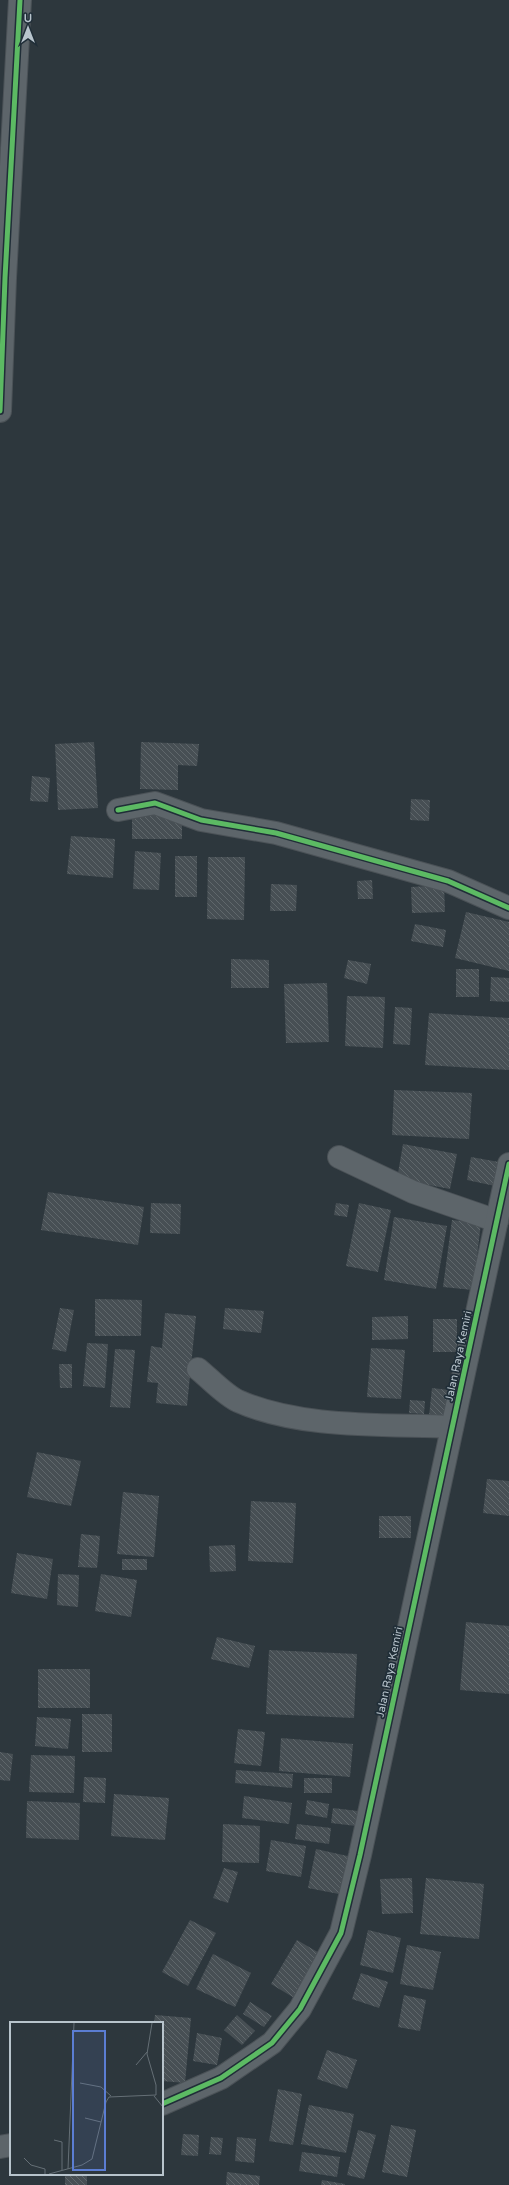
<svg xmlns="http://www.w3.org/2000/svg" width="509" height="2185" font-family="'Varela Round',sans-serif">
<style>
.building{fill:url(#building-back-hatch)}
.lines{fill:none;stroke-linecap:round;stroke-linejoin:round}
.minor-casing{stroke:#4b5257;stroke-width:24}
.tertiary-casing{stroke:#4b5257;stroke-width:24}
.minor{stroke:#5d656a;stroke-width:22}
.tertiary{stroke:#5d656a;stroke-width:22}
.cycleway-casing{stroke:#202e38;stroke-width:8}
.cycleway{stroke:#5cba63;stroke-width:5}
.labels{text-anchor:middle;stroke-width:3.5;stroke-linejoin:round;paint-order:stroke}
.street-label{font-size:11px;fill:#b8c4cc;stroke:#202e38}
.inset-road{fill:none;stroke:#656f76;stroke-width:1}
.view{fill:#5b7dd3;fill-opacity:0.15;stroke:#5b7dd3;stroke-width:2}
.inset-edge{fill:none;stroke:#b8c4cc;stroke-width:2}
</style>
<defs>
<pattern id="building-back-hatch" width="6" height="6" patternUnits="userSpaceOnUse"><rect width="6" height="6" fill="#474f54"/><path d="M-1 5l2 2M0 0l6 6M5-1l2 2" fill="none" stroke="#5f676b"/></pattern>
</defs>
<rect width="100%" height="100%" fill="#2d373d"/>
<g class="building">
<path d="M94,742L98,808L58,810L55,744Z"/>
<path d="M141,742L199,744L197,766L178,765V790L140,789Z"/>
<path d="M32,776L50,778L48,802L30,801Z"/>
<path d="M411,799L430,800L429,821L410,820Z"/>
<rect x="132" y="815" width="50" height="24"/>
<path d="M71,836L115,839L113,878L67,874Z"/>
<path d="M135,851L161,853L159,890L133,889Z"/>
<rect x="175" y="856" width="22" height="41"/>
<path d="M208,857H245L244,920L207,919Z"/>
<path d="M372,880L373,899H358L357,881Z"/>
<path d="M271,884L297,885L296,911H270Z"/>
<path d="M444,885L445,912L412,913L411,887Z"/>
<path d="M466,912L509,922V971L455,958Z"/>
<path d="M415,924L446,930L443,947L411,941Z"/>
<path d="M231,959L269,960V988H231Z"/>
<path d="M348,960L371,964L367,984L344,978Z"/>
<rect x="456" y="969" width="23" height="28"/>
<path d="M491,977L509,978V1002L490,1001Z"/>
<path d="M327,983L329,1042L286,1043L284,984Z"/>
<path d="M347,996L385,997L383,1048L345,1046Z"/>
<path d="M395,1007L412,1008L410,1045L393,1044Z"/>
<path d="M429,1013L509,1018V1070L425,1065Z"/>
<path d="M394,1090L472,1093L469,1139L392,1135Z"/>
<path d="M403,1144L457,1154L450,1189L397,1179Z"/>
<path d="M471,1157L499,1162L495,1186L467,1180Z"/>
<path d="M48,1192L144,1207L138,1245L41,1230Z"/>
<path d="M151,1203L181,1204L180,1234L150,1233Z"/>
<path d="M336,1203L349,1205L347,1217L334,1215Z"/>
<path d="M359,1203L391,1210L378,1272L346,1266Z"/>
<path d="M394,1217L447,1226L436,1289L384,1280Z"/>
<path d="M452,1220L481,1223L473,1290L443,1287Z"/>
<path d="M95,1299L142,1300L141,1336H95Z"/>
<path d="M60,1308L74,1310L66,1352L52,1349Z"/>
<path d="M225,1308L264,1311L261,1333L223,1329Z"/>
<path d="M165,1313L196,1316L187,1406L156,1403L158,1383L147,1382L151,1346L162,1348Z"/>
<path d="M408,1316V1339L372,1340V1317Z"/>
<rect x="433" y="1319" width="24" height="33"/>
<path d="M87,1343L108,1344L105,1388L83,1386Z"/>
<path d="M371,1348L405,1350L401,1399L367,1397Z"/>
<path d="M115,1349L135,1350L130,1408L110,1407Z"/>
<path d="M59,1364H72V1388H60Z"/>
<path d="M432,1388L449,1390L446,1417L429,1416Z"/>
<path d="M410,1400L425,1401L424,1414L409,1413Z"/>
<path d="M37,1452L81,1461L71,1506L27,1497Z"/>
<path d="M487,1479L509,1481V1516L483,1513Z"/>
<path d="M123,1492L159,1496L154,1557L117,1554Z"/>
<path d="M251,1501L296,1503L293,1563L248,1561Z"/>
<rect x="379" y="1516" width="32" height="22"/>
<path d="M81,1534L100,1536L97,1568L78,1567Z"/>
<path d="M235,1545L236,1571L210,1572L209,1546Z"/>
<path d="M17,1553L53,1559L47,1599L11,1593Z"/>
<rect x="122" y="1559" width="25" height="11"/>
<path d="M58,1574L79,1575L78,1607L57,1605Z"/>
<path d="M101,1574L137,1580L131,1617L95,1611Z"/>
<path d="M466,1622L509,1626V1694L460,1690Z"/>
<path d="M217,1637L255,1646L249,1668L211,1659Z"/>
<path d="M269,1650L357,1654L354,1718L266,1714Z"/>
<rect x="38" y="1669" width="52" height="39"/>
<rect x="82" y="1714" width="30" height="38"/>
<path d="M37,1717L71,1719L68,1749L35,1746Z"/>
<path d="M238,1729L265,1732L261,1766L234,1763Z"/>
<path d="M281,1738L353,1744L350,1777L279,1771Z"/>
<path d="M0,1752L13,1754L10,1781L0,1780Z"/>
<path d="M31,1755L75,1756L74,1793L29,1792Z"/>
<path d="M236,1770L293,1774L292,1788L235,1783Z"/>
<path d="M84,1777L106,1778L105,1803L83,1802Z"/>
<rect x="304" y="1778" width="28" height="15"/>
<path d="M114,1794L169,1798L165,1840L111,1836Z"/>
<path d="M244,1796L292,1803L289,1824L242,1818Z"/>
<path d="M307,1800L329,1804L327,1818L305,1814Z"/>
<path d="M27,1801L80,1803L79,1840L26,1838Z"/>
<path d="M333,1808L358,1811L356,1826L331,1823Z"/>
<path d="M223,1824L260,1826L259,1863L222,1862Z"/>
<path d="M297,1824L331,1828L329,1844L295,1839Z"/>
<path d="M271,1840L306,1846L301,1877L266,1871Z"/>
<path d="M316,1849L352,1857L344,1895L308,1888Z"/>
<path d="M224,1868L238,1872L228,1903L213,1898Z"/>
<path d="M412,1878L413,1913L382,1914L380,1879Z"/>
<path d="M426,1878L484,1884L479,1939L420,1934Z"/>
<path d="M190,1920L216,1933L188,1986L162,1972Z"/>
<path d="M368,1930L401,1938L393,1973L360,1965Z"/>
<path d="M297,1940L321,1954L296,1999L271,1984Z"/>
<path d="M407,1945L441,1952L433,1990L400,1984Z"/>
<path d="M213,1954L251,1973L235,2007L196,1989Z"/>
<path d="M361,1973L388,1982L379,2008L352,1999Z"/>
<path d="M404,1995L426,2000L420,2031L398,2027Z"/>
<path d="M250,2002L272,2016L264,2027L243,2014Z"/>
<path d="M155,2015L191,2018L185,2083L162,2081V2023H154Z"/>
<path d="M237,2015L255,2031L242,2045L224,2030Z"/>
<path d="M197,2033L222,2038L217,2065L193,2061Z"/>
<path d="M327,2050L357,2060L347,2089L317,2079Z"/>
<path d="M278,2089L302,2094L293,2145L269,2141Z"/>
<path d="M309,2105L354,2114L346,2153L301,2144Z"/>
<path d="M391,2125L416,2130L407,2177L382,2172Z"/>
<path d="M358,2130L376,2135L364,2179L347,2175Z"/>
<path d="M183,2134L199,2135L198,2156L181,2155Z"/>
<path d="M211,2137L223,2138L221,2155L209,2154Z"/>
<path d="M237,2137L256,2139L254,2163L235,2161Z"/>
<path d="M302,2152L340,2157L337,2177L299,2171Z"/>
<path d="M227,2172L260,2176L259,2185H226Z"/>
<rect x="65" y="2174" width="22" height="11"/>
<path d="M322,2180L345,2184V2185H321Z"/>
</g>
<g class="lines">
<defs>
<g id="minor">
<path d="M0,411L5,278L20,0"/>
<path d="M118,810L155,803L201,820L276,833L448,881L509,908"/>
<path d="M339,1157L413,1192L497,1221"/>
<path d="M198,1369C209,1378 226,1396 238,1401C301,1429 385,1424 452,1427"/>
</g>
<g id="tertiary">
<path d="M162,2104L221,2078L272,2043L300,2009L341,1933L360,1855L509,1164"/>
<path d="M0,2147L11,2145"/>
</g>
</defs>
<use href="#minor" class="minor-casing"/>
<use href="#tertiary" class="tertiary-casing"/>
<use href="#minor" class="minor"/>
<use href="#tertiary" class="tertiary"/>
<defs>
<g id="cycleway">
<path d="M0,411L5,278L20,0"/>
<path d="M118,810L155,803L201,820L276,833L448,881L509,908"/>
<path d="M162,2104L221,2078L272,2043L300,2009L341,1933L360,1855L509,1164"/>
</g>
</defs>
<use href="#cycleway" class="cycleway-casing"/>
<use href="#cycleway" class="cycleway"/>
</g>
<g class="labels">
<g class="street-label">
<text transform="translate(458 1356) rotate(-78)" y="4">Jalan Raya Kemiri</text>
<text transform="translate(389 1672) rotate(-78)" y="4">Jalan Raya Kemiri</text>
</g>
</g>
<g transform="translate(10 2022)">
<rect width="153" height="153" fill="#2d373d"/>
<path class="inset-road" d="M126,43L137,30M70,61L91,65L101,74M144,74L153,85M75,96L91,100M44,118L52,120V148M14,136L21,143L35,147V152M58,147L64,1M39,152L72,143L82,137L96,80L99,75L146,73V63L137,32L142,1"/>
<path class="view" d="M63,9H95V148H63Z"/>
<rect width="153" height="153" class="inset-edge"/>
</g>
<g transform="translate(28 28)" stroke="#202e38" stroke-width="3" paint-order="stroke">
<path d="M0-3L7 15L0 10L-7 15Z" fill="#b8c4cc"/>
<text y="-6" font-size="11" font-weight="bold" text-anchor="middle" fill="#b8c4cc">U</text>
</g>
</svg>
